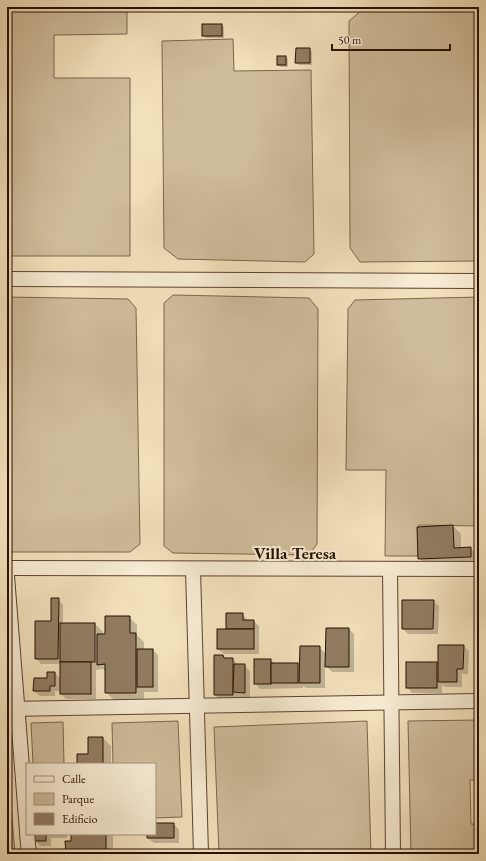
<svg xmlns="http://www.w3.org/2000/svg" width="486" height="861" font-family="'EB Garamond',serif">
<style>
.green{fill:#cfbc9b;stroke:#7b664e}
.shadow{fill:#0003}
.building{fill:#917c61;stroke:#270f00}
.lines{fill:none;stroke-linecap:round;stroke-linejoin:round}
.street-casing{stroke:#5a432f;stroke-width:16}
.street{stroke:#f7ebd3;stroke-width:14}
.labels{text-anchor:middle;stroke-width:4;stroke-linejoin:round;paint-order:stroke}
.district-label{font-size:17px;font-weight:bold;fill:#270f00;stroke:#f7ebd3}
</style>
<rect width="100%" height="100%" fill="#f2e0bb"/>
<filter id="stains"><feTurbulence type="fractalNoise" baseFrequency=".005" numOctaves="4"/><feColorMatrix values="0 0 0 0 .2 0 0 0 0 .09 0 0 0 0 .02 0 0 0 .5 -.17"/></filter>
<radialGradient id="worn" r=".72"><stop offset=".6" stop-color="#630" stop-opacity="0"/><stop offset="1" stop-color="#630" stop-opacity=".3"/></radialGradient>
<g class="green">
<path d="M7,7H127V34L54,35V78H130V256H7Z"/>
<path d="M363,9L479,10V261L360,262L350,248L349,21Z"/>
<path d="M233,39L234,71L311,70L314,254L305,262L178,259L164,248L162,41Z"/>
<path d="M173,295L309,298L318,309L317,544L309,555L173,553L164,546V303Z"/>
<path d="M7,297L128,299L136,308L140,544L130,552H7Z"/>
<path d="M479,297V526L419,525L418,556H385L386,470H346L348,309L355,300Z"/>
<path d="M479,720V780H470L471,824H479V854H411L408,721Z"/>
<path d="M178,721L182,817L155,818V764H113L112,723Z"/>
<path d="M367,721L371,854H219L214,727Z"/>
<path d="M63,722L64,764H33L31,723Z"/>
<path d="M7,756L15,854H7Z"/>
</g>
<g class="shadow">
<path d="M222,25L224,27V38H206L203,35Z"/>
<path d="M310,49L312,52V65H299L296,63Z"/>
<path d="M286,57L288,59V67H280L278,65Z"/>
<path d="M453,526L461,534V549L470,548L478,556L479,564L427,566L419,558Z"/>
<path d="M58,599L63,605V624H95L103,632V635H106L129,617L137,625V635L144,642V650H153L158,655V692H144V700H114L106,692V672L103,669L96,670V699H66L61,694V691H55V696H40L34,691L55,673L61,679V664H41L36,658L52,622Z"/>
<path d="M403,601H433L439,606L438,634H408L403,629Z"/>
<path d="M243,614L248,621H254L259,626V654H224L218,649Z"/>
<path d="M349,629L354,634V672H332L325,665V688H306L303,686V688L260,689L255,683L271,660L275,664H298L300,667L319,647L326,654Z"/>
<path d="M463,646L469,651L468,674H462V687H444L442,684V693H412L407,687L437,663L439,665Z"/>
<path d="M223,656L226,659H233L238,665H244L250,671V697H238V700H220L215,695Z"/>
<path d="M103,738L111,746V764H78L89,755Z"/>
<path d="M155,824H174L179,830V843H154L148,838V834H155Z"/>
<path d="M34,834H67V838H51V846H40L35,840Z"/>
<path d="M72,834H113V854H67L72,842Z"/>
</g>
<g class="building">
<rect x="202" y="24" width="20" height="12"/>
<path d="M296,48H310V63H295Z"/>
<rect x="277" y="56" width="9" height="9"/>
<path d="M453,525L454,548L471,547V557L418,559L417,527Z"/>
<path d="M51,598H59L58,659H35V621H51Z"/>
<path d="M402,600H434L433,629H402Z"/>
<path d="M226,613H243V620H254V629H226Z"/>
<path d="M105,616H130V633H136V693H105V664L97,665V634H105Z"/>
<rect x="60" y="623" width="35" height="39"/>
<path d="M326,628H349V667H325Z"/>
<rect x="217" y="629" width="37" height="20"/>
<path d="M438,645H464L463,669H457V682H438Z"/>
<path d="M300,646H320V683H299Z"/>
<rect x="137" y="649" width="16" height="38"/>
<path d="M214,655H223L224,658H233V695H214Z"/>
<rect x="254" y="659" width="17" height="25"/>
<rect x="60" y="662" width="31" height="32"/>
<rect x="406" y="662" width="31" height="26"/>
<rect x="271" y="663" width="27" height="20"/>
<path d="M234,664H245V693L233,692Z"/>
<path d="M47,672H55V686H50V691H33L34,678H47Z"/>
<path d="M88,737H103V764H77V754H88Z"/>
<rect x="475" y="786" width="4" height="29"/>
<path d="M155,823H174V838H147V834H155Z"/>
<path d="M33,834H46V841H34Z"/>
<path d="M71,834H106V854H66L65,841H71Z"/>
</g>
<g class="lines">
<defs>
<g id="street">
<path d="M7,279L479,281"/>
<path d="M7,568L479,569"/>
<path d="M193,569L201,854"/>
<path d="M390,569L393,854"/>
<path d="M7,576L27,831"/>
<path d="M7,709L479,701"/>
<path d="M27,834L29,854"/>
</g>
</defs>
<use href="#street" class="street-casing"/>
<use href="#street" class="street"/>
</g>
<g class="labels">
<g class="district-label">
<text x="295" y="559">Villa Teresa</text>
</g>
</g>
<rect width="486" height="861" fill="none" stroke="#f2e0bb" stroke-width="24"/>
<rect x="8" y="8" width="470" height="845" fill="none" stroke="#270f00" stroke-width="2"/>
<rect x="12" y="12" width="462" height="837" fill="none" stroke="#270f00"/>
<rect x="26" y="763" width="130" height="72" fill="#f7ebd3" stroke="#a4937f"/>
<rect x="34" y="776" width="20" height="6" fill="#f7ebd3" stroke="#a4937f"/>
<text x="62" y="783" font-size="12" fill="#270f00">Calle</text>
<rect x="34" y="793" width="20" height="12" fill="#cfbc9b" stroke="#a4937f"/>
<text x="62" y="803" font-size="12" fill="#270f00">Parque</text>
<rect x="34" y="813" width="20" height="12" fill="#917c61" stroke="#a4937f"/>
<text x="62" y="823" font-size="12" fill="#270f00">Edificio</text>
<path d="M332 44v6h118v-6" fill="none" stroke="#270f00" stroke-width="2"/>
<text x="338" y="44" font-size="12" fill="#270f00" stroke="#f7ebd3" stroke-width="3" paint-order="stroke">50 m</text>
<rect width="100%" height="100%" filter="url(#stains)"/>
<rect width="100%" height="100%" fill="url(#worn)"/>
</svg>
